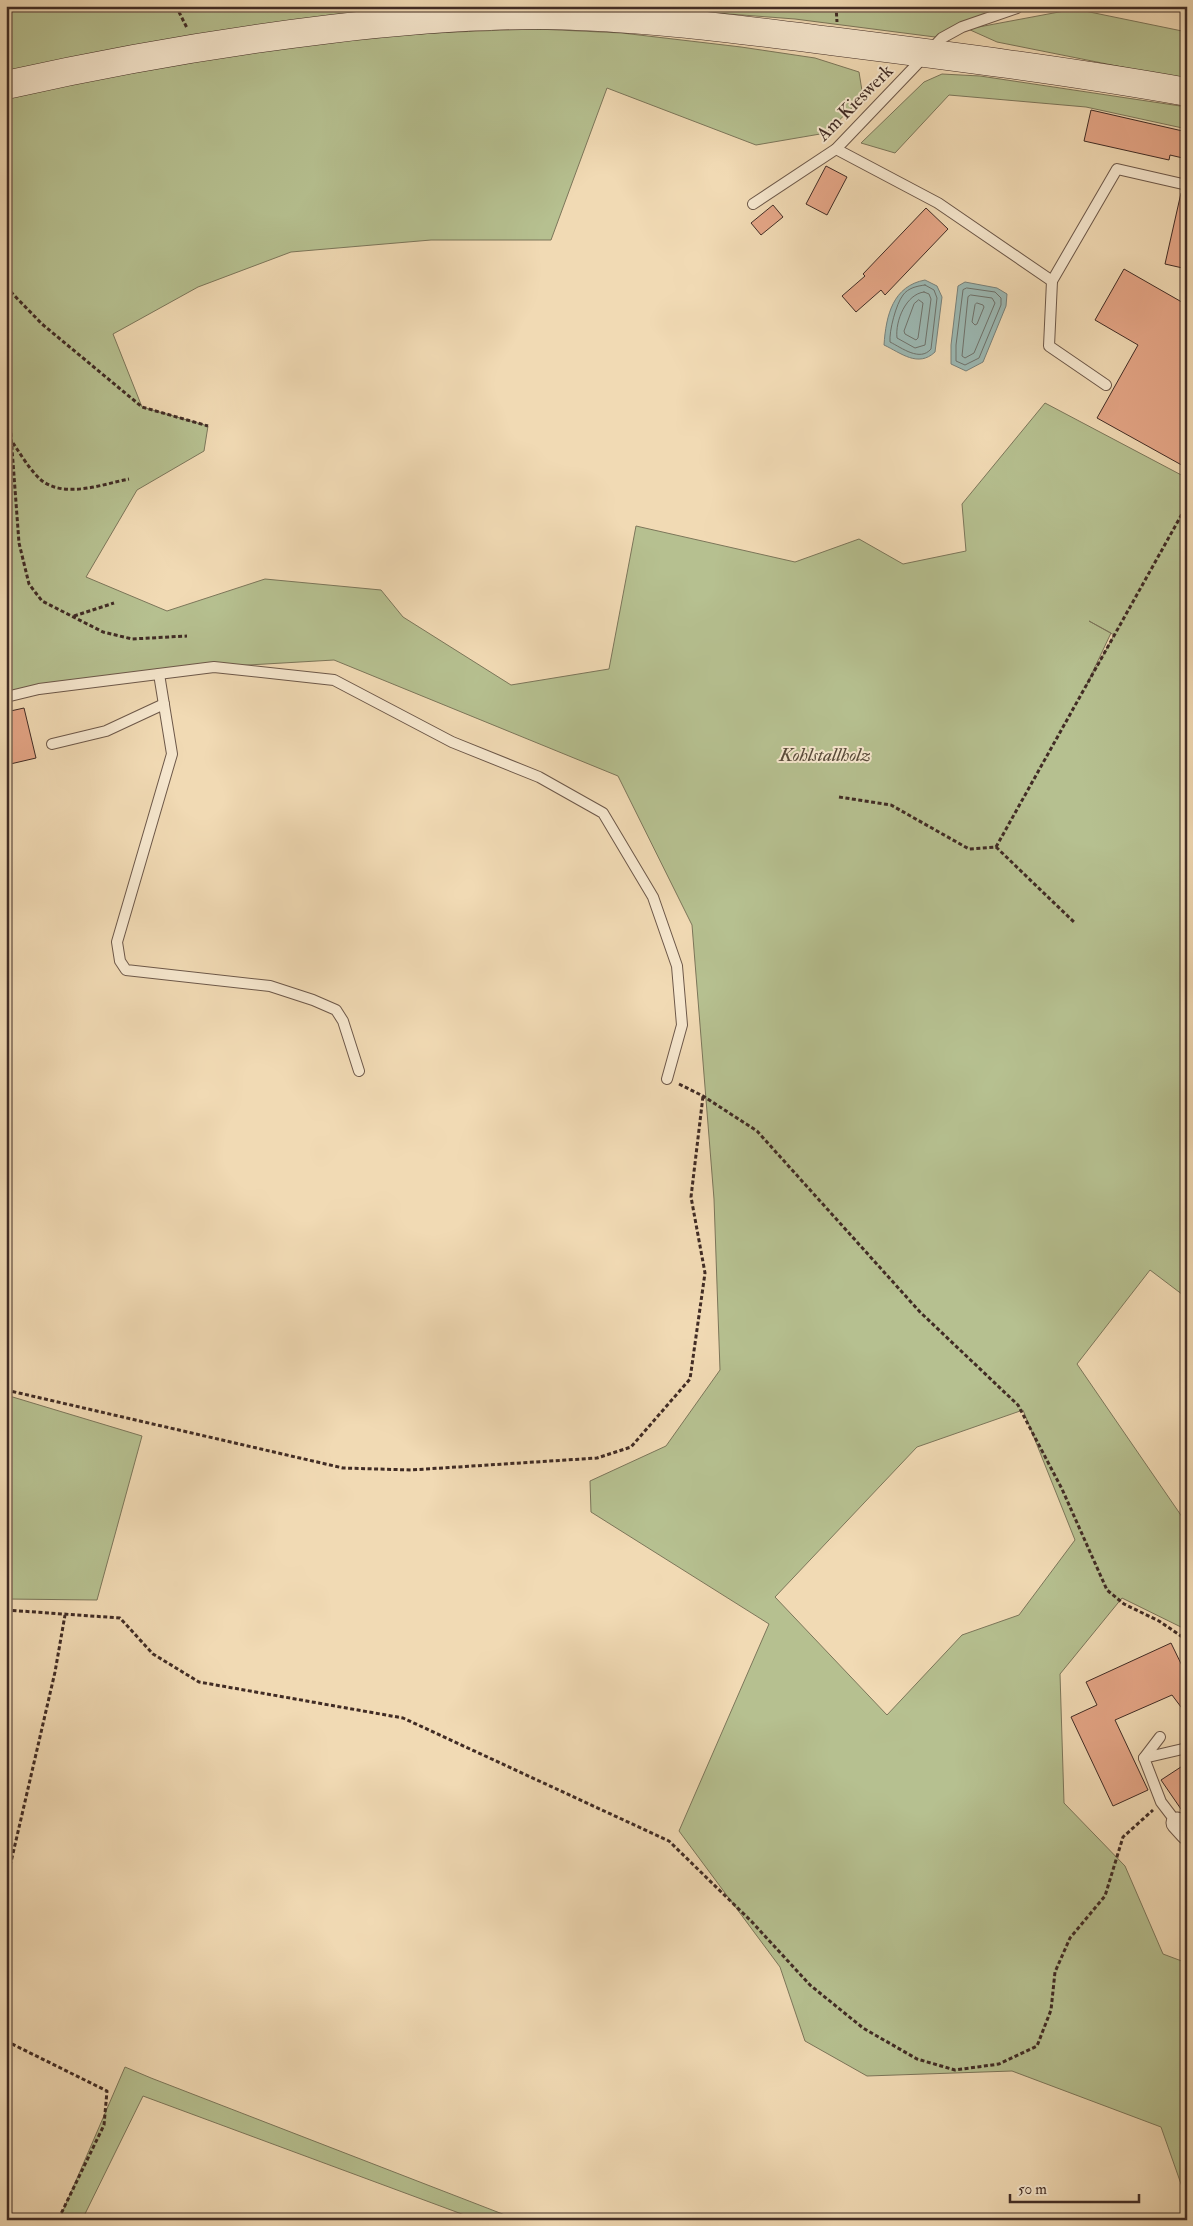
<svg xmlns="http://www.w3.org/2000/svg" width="1193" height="2226" font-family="'IM FELL Double Pica',serif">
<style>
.green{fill:#b6c090;stroke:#7c765a;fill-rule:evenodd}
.water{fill:#9cb9b4;stroke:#78817b}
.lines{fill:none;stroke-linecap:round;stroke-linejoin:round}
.shore{stroke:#6e726c;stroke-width:1}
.building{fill:#e5a687;stroke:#412c25}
.service-casing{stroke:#6d5849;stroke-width:12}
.minor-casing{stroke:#6d5849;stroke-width:23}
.secondary-casing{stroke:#412c25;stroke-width:29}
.path{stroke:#412c25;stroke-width:3;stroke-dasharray:4 2.5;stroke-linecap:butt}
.service{stroke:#f6e7ce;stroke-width:10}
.minor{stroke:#f6e7ce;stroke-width:21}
.secondary{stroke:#f6e7ce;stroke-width:28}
.labels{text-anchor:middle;stroke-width:4;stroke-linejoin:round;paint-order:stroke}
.street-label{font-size:19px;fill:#412c25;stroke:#f6e7ce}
.park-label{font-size:19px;font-style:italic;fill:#584a3a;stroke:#f6e7ce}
</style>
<rect width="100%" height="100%" fill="#f1dab4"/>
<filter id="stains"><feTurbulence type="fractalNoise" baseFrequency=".004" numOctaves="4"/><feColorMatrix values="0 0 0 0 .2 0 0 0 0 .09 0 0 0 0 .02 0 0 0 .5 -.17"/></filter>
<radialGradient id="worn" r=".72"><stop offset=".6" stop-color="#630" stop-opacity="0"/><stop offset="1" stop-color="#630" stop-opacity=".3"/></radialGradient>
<g class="green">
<path d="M6,6H462L6,72Z"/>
<path d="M623,6H1009L935,37L795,19Z"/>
<path d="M1075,9L1187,32V80L997,42L968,29Z"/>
<path d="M537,29L622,33L741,47L815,58L859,72L863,97L826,133L756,145L607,88L551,240H431L291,252L198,287L113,334L142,407L208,426L204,451L137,490L86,577L167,611L265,579L381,590L403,617L511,685L609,669L636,526L795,562L859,539L903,564L966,551L962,504L1045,403L1187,478V1298L1150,1270L1077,1364L1187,1524V1630L1122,1598L1060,1674L1064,1803L1125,1866L1163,1954L1187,1963V2201L1161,2127L1012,2071L867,2076L805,2041L780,1967L679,1831L769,1624L591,1512L590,1481L666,1446L720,1370L714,1199L692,925L618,776L334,660L214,667L6,697V97C122,75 237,51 355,39C415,33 476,31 537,29ZM1089,621L1114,635L1085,688L1111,633ZM1023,1410L1075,1540L1019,1615L962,1635L887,1715L775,1597L917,1447Z"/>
<path d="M942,74L980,76L1187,107V129L1086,107L949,95L895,153L861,143L924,82Z"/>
<path d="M6,1395L142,1436L97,1600L6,1599Z"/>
<path d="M125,2067L151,2078L518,2220H478L143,2096L82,2220H59Z"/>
</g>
<g class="water">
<path d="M925,280L937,286L942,297L935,352C918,368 901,353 884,345C886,315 893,286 925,280Z"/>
<path d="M965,282L997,288L1007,294L1006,306L983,362L966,371L951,364V345L958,286Z"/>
</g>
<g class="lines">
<g class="shore">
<path d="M925,285L934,290L937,298L931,349C920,362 902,348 890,342C889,331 896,304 903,295C908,288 917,286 925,285Z"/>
<path d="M967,288L995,292L1001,298V305L979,358L965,365L956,361V345L963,290Z"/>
<path d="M924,292L929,294L931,299L925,345L915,348L897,338C895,321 906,294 924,292Z"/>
<path d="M971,295L992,298L995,303L974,353L965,358L962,356L968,297Z"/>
<path d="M919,300L923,303L918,338L916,340L905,334L904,331L914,304Z"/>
<path d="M977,303L983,305L984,307L977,324L975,325L972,322L975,305Z"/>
</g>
</g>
<g class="building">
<path d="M1091,110L1187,132V159L1170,155L1169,160L1084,141Z"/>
<path d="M826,166L847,177L827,215L806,204Z"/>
<path d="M1181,193H1187V269L1165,264Z"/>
<path d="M773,205L783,217L761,235L751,223Z"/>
<path d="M926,208L948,229L885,295L881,290L856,312L842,296L865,276L863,274Z"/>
<path d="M1124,269L1187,305V468L1097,418L1138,345L1095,320Z"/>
<path d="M24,708L36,758L6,765V712Z"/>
<path d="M1171,1643L1187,1676V1715L1172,1695L1115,1720L1148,1790L1113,1806L1071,1717L1097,1705L1086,1682Z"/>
<path d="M1187,1763V1815L1183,1812L1161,1780Z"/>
</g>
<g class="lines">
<defs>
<g id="service">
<path d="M836,149L938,203L1052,281"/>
<path d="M753,204L836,149L942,38L962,27L1017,8"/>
<path d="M1106,385L1049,346L1052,281L1117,169L1187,185"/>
<path d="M159,674L172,754L117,942L120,961L126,970L270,986L313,1000L336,1010L343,1021L359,1071"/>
<path d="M6,697L39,689L214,667L334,680L452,742L539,777L603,813L653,897L677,966L682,1025L667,1079"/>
<path d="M52,744L106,731L164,704"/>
<path d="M1160,1737L1144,1758L1161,1802L1177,1823"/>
<path d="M1144,1758L1187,1748"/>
</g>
<path id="minor" d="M1177,1823L1187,1834"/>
<path id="secondary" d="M6,85C113,61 222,42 331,29C400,21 470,15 539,15C637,16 735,29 831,41C950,56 1069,71 1187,92"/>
</defs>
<use href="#service" class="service-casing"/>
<use href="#minor" class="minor-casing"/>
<use href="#secondary" class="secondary-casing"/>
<g class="path">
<path d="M176,6L187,28"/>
<path d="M836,6L837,22"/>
<path d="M6,287L42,324L142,407L208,426"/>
<path d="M6,368L19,543L29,584L42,601L103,632L132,639L187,636"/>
<path d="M13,443C21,455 30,470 41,480C65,499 103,484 129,479"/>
<path d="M74,616L114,603"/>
<path d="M839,797L891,805L969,849L996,847"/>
<path d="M996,847L1187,505"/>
<path d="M996,847L1075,923"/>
<path d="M679,1084L703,1096L757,1131L920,1312L1018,1405L1062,1489L1107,1590L1124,1604L1159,1621L1187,1640"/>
<path d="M6,1390L343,1468L411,1470L597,1458L631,1447L690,1379L705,1273L691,1197L703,1096"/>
<path d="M6,1610L120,1618L153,1654L199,1682L403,1718L669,1841L752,1922L810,1985L863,2028L917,2059L955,2070L999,2064L1037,2046L1051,2010L1055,1972L1070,1938L1105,1896L1123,1837L1153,1810"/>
<path d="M6,1871L11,1862L55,1672L65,1615"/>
<path d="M6,2041L107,2091L104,2125L58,2220"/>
</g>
<use href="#service" class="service"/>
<use href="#minor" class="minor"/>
<use href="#secondary" class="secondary"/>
</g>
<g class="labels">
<g class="street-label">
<text transform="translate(854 102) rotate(-45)" y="7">Am Kieswerk</text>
</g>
<g class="park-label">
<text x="825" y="761">Kohlstallholz</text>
</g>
</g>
<rect width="1193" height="2226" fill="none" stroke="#f1dab4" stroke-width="25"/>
<rect x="8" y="8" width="1178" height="2211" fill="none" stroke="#412c25" stroke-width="2.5"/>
<rect x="12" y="12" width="1168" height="2201" fill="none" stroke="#412c25"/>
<path d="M1010 2194v8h129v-8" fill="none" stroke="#412c25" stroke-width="2.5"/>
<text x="1018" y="2194" font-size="15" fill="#412c25" stroke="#f6e7ce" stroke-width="4" paint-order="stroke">50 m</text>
<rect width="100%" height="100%" filter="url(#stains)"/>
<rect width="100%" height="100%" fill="url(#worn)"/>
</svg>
